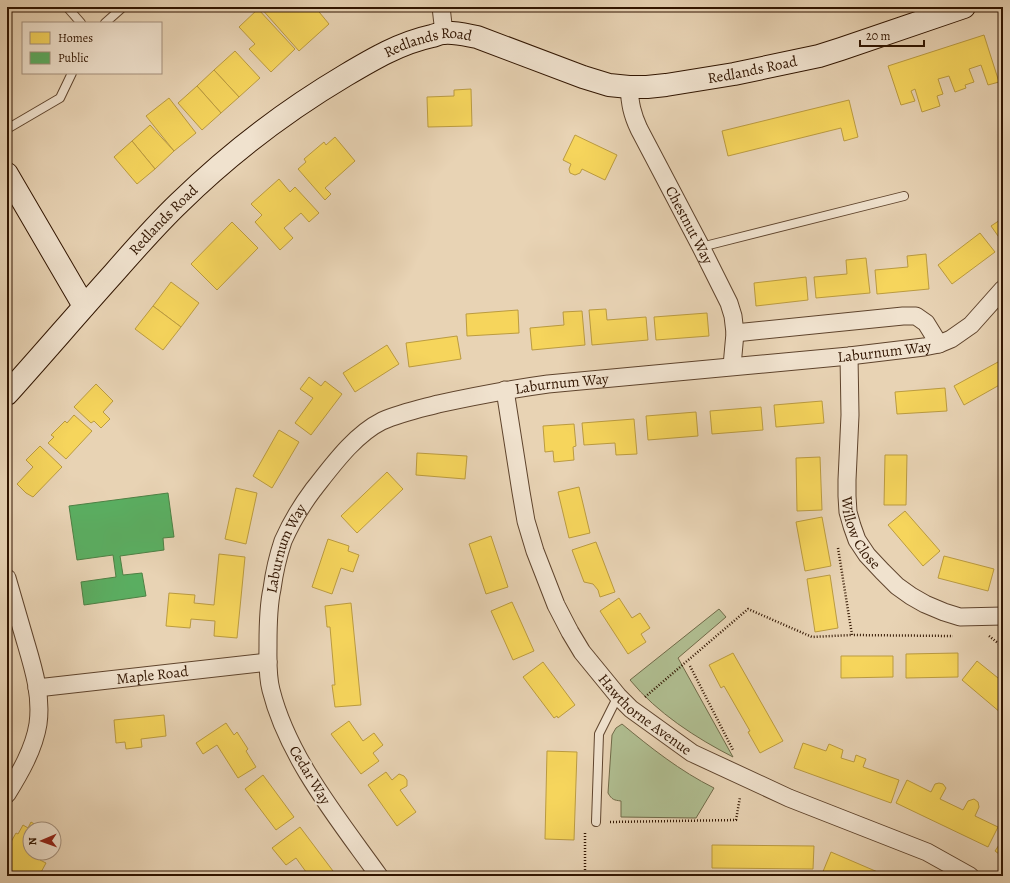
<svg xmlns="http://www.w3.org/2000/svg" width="1010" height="883" font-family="Alegreya,serif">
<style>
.grass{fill:#b0be91;stroke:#706a48}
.homes{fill:#f6d55c;stroke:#bb9b40}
.public{fill:#5aae61;stroke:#4e8044}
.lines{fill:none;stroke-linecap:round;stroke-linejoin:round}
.lane-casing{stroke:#5f442d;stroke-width:10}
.street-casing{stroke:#5f442d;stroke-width:19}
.secondary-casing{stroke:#311500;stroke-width:24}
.path{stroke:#311500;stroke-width:2.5;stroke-dasharray:1 2;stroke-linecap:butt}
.lane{stroke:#f0e2ce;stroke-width:8}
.street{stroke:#f0e2ce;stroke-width:17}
.secondary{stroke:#f0e2ce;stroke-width:22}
.labels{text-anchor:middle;stroke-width:4;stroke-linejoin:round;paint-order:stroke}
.street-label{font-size:15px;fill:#311500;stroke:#f0e2ce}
</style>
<rect width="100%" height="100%" fill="#e8d3b4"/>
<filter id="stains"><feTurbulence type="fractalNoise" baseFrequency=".005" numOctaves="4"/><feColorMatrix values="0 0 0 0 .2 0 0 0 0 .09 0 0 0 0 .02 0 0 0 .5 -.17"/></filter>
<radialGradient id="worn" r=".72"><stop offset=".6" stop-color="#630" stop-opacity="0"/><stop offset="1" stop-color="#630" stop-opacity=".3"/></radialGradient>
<g class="grass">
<path d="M719,609L726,617L678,658L733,757C696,738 657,713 630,680Z"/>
<path d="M622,724C651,748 680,771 714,788L696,818L621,817V801C614,800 612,800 608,793L612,735L616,728Z"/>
</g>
<g class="homes">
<path d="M260,7H315L329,24L299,51Z"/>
<path d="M258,9L295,49L271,72L249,49L255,44L239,27Z"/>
<path d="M984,35L999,82L988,85L981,65L969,69L974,82L965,85L966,88L955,92L949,76L938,79L943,94L937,96L940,106L922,112L915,89L911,91L915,101L901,105L888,66Z"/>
<path d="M235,51L260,78L239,97L214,70Z"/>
<path d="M214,70L239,97L221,113L197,86Z"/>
<path d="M197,86L221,113L202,130L178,103Z"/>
<path d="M471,89L472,126L428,127L427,97L454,96V90Z"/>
<path d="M169,98L196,133L174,151L146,116Z"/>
<path d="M849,100L858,137L844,141L841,128L728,156L722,131Z"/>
<path d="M150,125L174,151L155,169L132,141Z"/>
<path d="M575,135L617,155L605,180L582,169L580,173L575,175L570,173L569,169L571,164L563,160Z"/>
<path d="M335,137L355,161L325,188L331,194L325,200L298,169L306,162L304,159L324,142L326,145Z"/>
<path d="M132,141L155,169L137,184L114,157Z"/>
<path d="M279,179L290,192L295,187L319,213L309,222L301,213L284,228L293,238L280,250L255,222L262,215L251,204Z"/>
<path d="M1003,218V243L991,226Z"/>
<path d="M232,222L258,248L217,290L191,264Z"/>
<path d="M980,233L995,252L952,284L938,265Z"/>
<path d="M926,254L929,289L877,294L875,270L908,267L907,256Z"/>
<path d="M866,258L870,293L816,298L814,277L847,274L846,260Z"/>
<path d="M806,277L808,300L756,306L754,283Z"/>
<path d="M171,282L199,303L181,327L153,306Z"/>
<path d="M153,306L181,327L163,350L135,329Z"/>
<path d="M606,309L607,320L646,317L648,340L592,345L589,310Z"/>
<path d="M518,310L519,333L467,336L466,314Z"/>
<path d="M582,311L585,345L532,350L530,328L564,325L563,312Z"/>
<path d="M707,313L709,336L656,340L654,317Z"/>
<path d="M457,336L461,359L409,367L406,343Z"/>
<path d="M387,345L399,364L355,392L343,373Z"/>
<path d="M998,362L1003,371V383L964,405L954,386Z"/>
<path d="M309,377L321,386L325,381L342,394L311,435L295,423L313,398L300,389Z"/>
<path d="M96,384L113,401L103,412L110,419L101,428L94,421L91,423L74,407Z"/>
<path d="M945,388L947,411L897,414L895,392Z"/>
<path d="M822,401L824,423L776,427L774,405Z"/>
<path d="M761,407L763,430L712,434L710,411Z"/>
<path d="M696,412L698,436L648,440L646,416Z"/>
<path d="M74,415L92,431L66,459L48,443L54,437L51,435L65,421L67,423Z"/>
<path d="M634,419L637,454L616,455L615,443L584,445L582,423Z"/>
<path d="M574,424L576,446L573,447L574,460L554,462L553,451L545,452L543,426Z"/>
<path d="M279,430L299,442L272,488L253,476Z"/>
<path d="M40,446L62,467L33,497L26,493L17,484L33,467L26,460Z"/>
<path d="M417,453L467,456L465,479L416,475Z"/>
<path d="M885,455H907L906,505H884Z"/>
<path d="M820,457L822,510L797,511L796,458Z"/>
<path d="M387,472L403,489L357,533L341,516Z"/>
<path d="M579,487L590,533L569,538L558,492Z"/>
<path d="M236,488L257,493L246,544L225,539Z"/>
<path d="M905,511L940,551L923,566L888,525Z"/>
<path d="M822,517L831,566L805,571L796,522Z"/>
<path d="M491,536L508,587L486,594L469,544Z"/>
<path d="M328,539L349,546L348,551L359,555L353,572L341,568L332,594L312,587Z"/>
<path d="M596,542L615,592L600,597L598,590L593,584L584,582L572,550Z"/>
<path d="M219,554L245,557L237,638L214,636L215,621L191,619L190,628L166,626L169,593L195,595L194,603L214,605Z"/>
<path d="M944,556L994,569L988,591L938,578Z"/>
<path d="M830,575L838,628L815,632L807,579Z"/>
<path d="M619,598L632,618L640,613L650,628L641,634L646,642L628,654L600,611Z"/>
<path d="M512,602L534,651L513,660L491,611Z"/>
<path d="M351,603L361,705L335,707L332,685H335L330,627H327L325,606Z"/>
<path d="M733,653L783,741L760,753L748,732L750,731L724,686L721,688L709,665Z"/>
<path d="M958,653V677L906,678V654Z"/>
<path d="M841,656H893V677L841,678Z"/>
<path d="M977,661L1003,682V710L1001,713L962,680Z"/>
<path d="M543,662L575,705L558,718L557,716L554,718L523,677Z"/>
<path d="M164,715L166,736L141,739L142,747L126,749L125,742L116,743L114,720Z"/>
<path d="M349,721L363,741L374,733L383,745L373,753L379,761L361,774L331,734Z"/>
<path d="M226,723L234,735L237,732L248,749L246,751L256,767L238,778L217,745L203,754L196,743Z"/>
<path d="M803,743L826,751L829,744L843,750L841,758L854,762L856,755L866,759L863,767L899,780L891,803L794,768Z"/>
<path d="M547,751L577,752L574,840L545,839Z"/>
<path d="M386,772L392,780L399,774L404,776L407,780V786L400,790L416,812L397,826L368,785Z"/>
<path d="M263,775L294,817L276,830L245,789Z"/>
<path d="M907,780L931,792L935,784L939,783L943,784L946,788L940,799L963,810L968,801L974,799L978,802L979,807L975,816L998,827L988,847L896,803Z"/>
<path d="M31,822L43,829H30V853H44L40,860L46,863L39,876H8L7,849L16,833L18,834L23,825L28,828Z"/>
<path d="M300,827L333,871L326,876H309L296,858L286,865L272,848Z"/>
<path d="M1003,839V857L995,851Z"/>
<path d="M712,845L814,846L813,869L712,868Z"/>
<path d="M831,852L887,876H827L822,874Z"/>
</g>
<path class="public" d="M168,493L174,537L163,538L164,550L120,556L123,575L142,573L146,596L84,605L81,582L116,577L113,555L77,560L69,506Z"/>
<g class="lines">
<defs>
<g id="lane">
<path d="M67,7L81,23"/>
<path d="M105,23L123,7"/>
<path d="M7,129L60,98L72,73"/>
<path d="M701,247L904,196"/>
<path d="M596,822L599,734L618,696"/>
</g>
<g id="street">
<path d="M441,7L444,33"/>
<path id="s1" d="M629,87C630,104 632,114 639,129L701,247L729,303L733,316L735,333L732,366"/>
<path d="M735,333L903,316H916L926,323L939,344"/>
<path id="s2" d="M849,356L850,415L847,480V496L848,512L852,526L857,540L867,555L882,571L897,586L911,596L925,604L944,612L960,617L1003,616"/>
<path id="s3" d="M505,390L521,492L526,521L535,551L556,605L570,632L582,652L618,696L631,709L692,753L789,798L927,852L970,876"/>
<path d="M7,578C13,598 19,619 25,640C33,667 42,695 38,724C34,749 20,773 7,794"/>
<path id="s4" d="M37,688L268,662"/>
<path id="s5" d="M379,876C339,820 288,758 271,690C267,675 268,659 268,644C268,626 268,607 272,589C274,574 278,556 283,541C291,523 301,506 313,490C332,466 354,435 382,421C400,413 419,409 438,404C475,396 511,389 548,384L849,356L924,347L939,344L951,339L971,325L1003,289"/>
</g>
<g id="secondary">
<path d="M7,174L84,306"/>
<path id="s6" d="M7,394C43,354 78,313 114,273C135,249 156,225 179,203C228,155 287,110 346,75C373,59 400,43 432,36C436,35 440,33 444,33C455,32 466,35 477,37L583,77L609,85L629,87H647L666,85L734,74L819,56L841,49L964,7"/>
</g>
</defs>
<use href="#lane" class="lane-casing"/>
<use href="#street" class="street-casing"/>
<use href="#secondary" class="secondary-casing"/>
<g class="path">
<path d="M838,548L852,635L953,636"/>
<path d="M989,636L1003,647"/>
<path d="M690,666L733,750"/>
<path d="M645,697L748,609L812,637L852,635"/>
<path d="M610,822L736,820L740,797"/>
<path d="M585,876V833"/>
</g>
<use href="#lane" class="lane"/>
<use href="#street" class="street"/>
<use href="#secondary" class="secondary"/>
</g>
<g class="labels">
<g class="street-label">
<text dy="5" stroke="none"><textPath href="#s6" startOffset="558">Redlands Road</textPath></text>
<text dy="5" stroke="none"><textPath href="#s6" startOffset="894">Redlands Road</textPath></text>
<text dy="5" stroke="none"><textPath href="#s6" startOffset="234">Redlands Road</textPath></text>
<text dy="5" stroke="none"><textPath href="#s1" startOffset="152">Chestnut Way</textPath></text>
<text dy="5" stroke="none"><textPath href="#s5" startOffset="1033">Laburnum Way</textPath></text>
<text dy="5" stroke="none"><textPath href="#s5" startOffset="709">Laburnum Way</textPath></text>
<text dy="5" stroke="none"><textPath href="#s2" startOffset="180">Willow Close</textPath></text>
<text dy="5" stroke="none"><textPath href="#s5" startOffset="361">Laburnum Way</textPath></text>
<text dy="5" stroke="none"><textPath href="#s4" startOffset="116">Maple Road</textPath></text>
<text dy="5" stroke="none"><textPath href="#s3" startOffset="365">Hawthorne Avenue</textPath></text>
<text transform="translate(310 775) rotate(59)" y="5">Cedar Way</text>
</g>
</g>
<rect width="1010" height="883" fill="none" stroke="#e8d3b4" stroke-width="24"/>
<rect x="8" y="8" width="994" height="867" fill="none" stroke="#311500" stroke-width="2"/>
<rect x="12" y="12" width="986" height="859" fill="none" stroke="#311500"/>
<rect x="22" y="22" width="140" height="52" fill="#f0e2ce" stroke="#a4907c"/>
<rect x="30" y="32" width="20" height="12" fill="#f6d55c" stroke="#a4907c"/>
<text x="58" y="42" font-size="12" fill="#311500">Homes</text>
<rect x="30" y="52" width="20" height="12" fill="#5aae61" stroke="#a4907c"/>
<text x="58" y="62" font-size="12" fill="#311500">Public</text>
<g transform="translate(42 841) rotate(268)"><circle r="19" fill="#f0e2ce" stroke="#a4907c"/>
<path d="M0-3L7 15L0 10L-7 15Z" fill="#8f2418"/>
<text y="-6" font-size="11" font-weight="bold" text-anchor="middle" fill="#311500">N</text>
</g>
<path d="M860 40v6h64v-6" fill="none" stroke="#311500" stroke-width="2"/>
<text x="866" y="40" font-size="12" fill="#311500" stroke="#f0e2ce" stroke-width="3" paint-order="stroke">20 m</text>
<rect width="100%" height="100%" filter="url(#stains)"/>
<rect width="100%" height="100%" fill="url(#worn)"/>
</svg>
